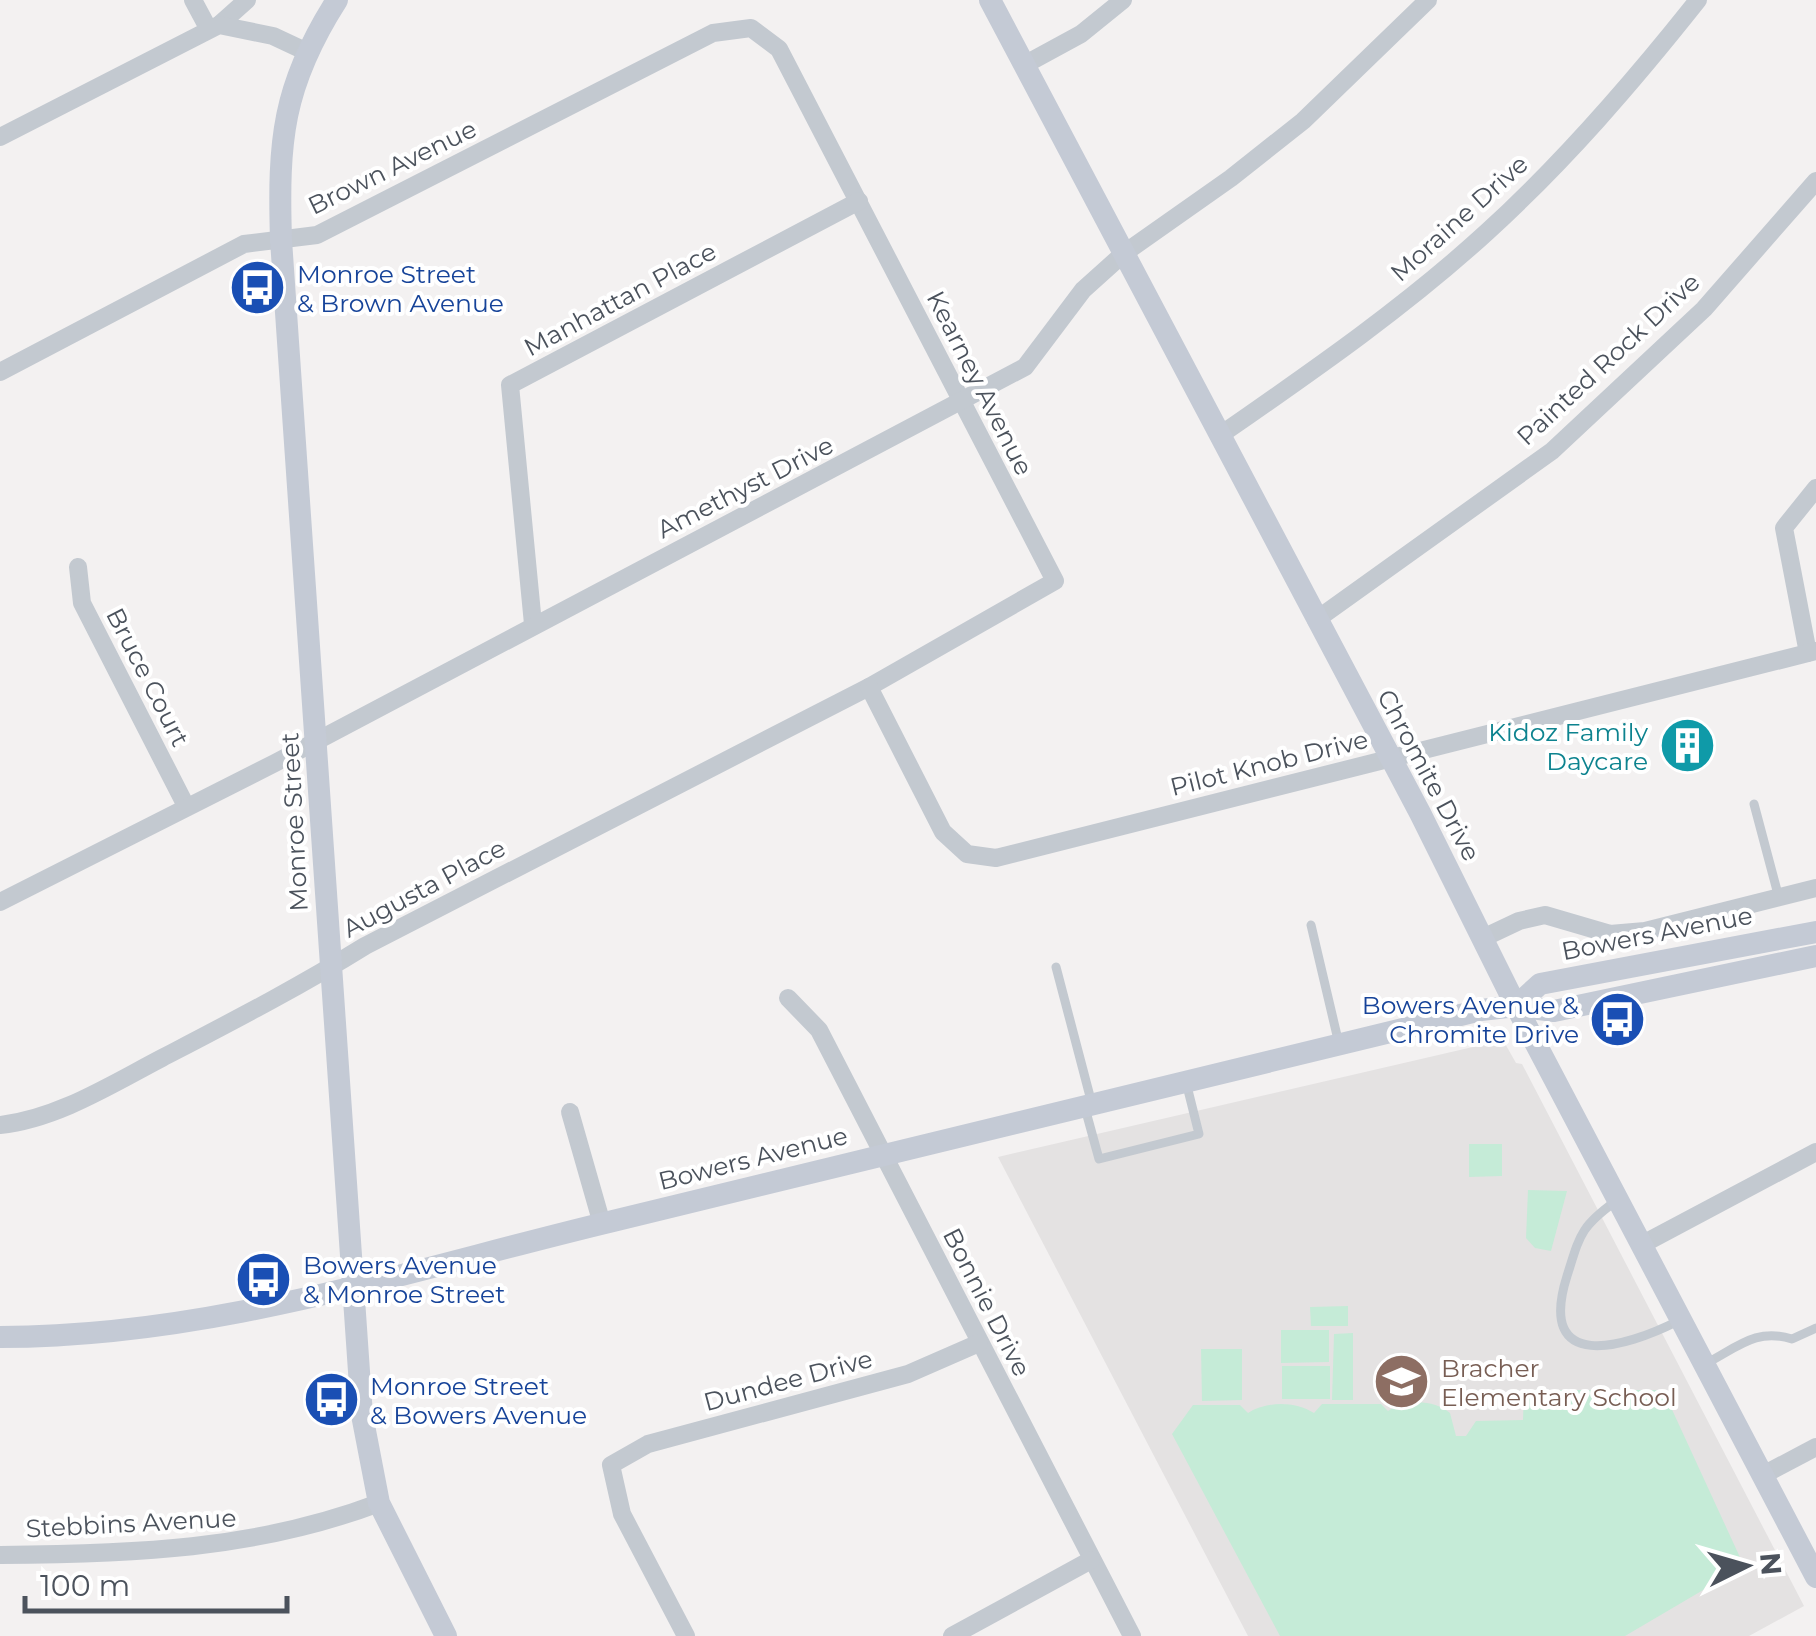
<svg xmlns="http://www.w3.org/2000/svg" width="1816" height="1636" font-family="Montserrat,sans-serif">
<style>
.education{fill:#e4e2e2}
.green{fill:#c5ebd7}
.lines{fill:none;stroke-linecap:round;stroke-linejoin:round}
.lane{stroke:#c3c9d0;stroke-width:9}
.street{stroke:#c3c9d0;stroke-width:18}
.secondary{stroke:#c4cad5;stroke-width:22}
.labels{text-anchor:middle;stroke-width:8;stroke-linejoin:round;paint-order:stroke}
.street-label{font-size:25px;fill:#4b525c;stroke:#fff}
.transit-label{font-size:25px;fill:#164399;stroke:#fff;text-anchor:start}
.culture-label{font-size:25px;fill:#0d838f;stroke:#fff;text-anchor:end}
.education-label{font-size:25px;fill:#785e54;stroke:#fff;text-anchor:start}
</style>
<rect width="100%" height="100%" fill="#f3f1f1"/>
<path class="education" d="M1503,1040L1516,1063L1522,1064L1804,1606L1749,1636H1248L998,1157Z"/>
<g class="green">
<path d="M1469,1144H1502V1176L1469,1177Z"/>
<path d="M1528,1190L1567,1191L1551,1251L1535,1248L1526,1238Z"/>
<path d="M1348,1306V1326H1311L1310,1307Z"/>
<path d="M1281,1330H1329V1362L1281,1363Z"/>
<path d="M1353,1333V1400H1332L1334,1334Z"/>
<path d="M1201,1349H1242V1400L1202,1401Z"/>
<rect x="1282" y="1366" width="48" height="33"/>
<path d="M1524,1390H1663L1744,1566L1625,1636H1280L1172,1434L1193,1405H1240L1248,1413C1267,1401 1295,1401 1314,1413L1322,1404H1381L1388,1411C1405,1399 1434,1399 1450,1413L1456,1436H1466L1476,1421L1523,1420Z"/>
</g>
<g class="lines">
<g class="lane">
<path d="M1754,804L1779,898"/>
<path d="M1311,925L1339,1044"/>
<path d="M1056,967L1092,1104"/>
<path d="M1085,1108L1099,1159L1199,1134L1186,1082"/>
<path d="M1616,1201C1580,1227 1580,1235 1567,1276C1536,1374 1625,1348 1678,1321"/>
<path d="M1707,1363C1739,1346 1757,1328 1792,1339L1816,1328"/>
</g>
<g class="street">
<path d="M193,0L208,28"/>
<path d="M219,25L247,0"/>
<path d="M1024,65L1081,34L1123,0"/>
<path d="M0,137L219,25L273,36L305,51"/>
<path d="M0,372L244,244L317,235L713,33L751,28L779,49L1055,581L869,687L365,946C299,987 231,1022 162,1058C112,1084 57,1119 0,1125"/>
<path d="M1219,436C1311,372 1404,308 1487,232C1565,161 1633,82 1698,0"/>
<path d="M78,567L82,603L186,806"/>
<path d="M1316,620L1552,451L1704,309L1816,181"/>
<path d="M533,624L510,385L859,201"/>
<path d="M1808,653L1784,528L1816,488"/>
<path d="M869,687L943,832L967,854L996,858L1816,651"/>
<path d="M0,902L275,763L1025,367L1083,290L1123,254L1231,178L1303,121L1428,0"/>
<path d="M1483,938L1519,921L1545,915L1610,934L1645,931L1816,888"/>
<path d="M788,998L819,1030L1132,1636"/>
<path d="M570,1112L602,1224"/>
<path d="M1641,1245L1816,1152"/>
<path d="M1763,1475L1816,1447"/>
<path d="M0,1555C131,1554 255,1550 379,1503"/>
<path d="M686,1636L622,1514L611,1465L648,1444L908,1374L979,1343"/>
<path d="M952,1636L1091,1560"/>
</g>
<g class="secondary">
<path d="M337,0C282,86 278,141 281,240L362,1415L379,1503L446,1636"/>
<path d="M990,0L1420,813L1516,1006L1816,1577"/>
<path d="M1516,1006L1540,984L1816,932"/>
<path d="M0,1337C213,1337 408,1270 613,1221C902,1151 1192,1083 1481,1010L1516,1006L1554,1011L1816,956"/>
</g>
</g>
<defs>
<symbol id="bus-disc" viewBox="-11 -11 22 22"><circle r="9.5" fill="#1a4fb4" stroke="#fff"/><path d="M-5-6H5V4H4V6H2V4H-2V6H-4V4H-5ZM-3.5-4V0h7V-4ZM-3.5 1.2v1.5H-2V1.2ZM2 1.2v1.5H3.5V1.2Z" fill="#fff"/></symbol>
<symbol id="building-disc" viewBox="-11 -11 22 22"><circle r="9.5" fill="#0f9aa8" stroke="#fff"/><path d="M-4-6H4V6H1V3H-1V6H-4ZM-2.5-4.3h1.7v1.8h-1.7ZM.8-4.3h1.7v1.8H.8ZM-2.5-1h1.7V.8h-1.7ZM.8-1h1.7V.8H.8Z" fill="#fff"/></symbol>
<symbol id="school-disc" viewBox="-11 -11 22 22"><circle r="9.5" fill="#8d6e63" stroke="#fff"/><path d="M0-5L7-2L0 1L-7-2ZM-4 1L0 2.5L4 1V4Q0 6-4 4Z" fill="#fff"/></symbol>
</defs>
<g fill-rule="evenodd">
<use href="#bus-disc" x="226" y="256" width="63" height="63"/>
<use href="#building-disc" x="1656" y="714" width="63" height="63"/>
<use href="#bus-disc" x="1586" y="988" width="63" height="63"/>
<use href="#bus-disc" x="232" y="1248" width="63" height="63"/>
<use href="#school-disc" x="1370" y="1350" width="63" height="63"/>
<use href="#bus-disc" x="300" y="1368" width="63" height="63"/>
</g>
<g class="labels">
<g class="street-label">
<text transform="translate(392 167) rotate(-26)" y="9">Brown Avenue</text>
<text transform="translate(1459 218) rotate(-42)" y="9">Moraine Drive</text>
<text transform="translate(620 299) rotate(-28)" y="9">Manhattan Place</text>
<text transform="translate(1608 359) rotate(-43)" y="9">Painted Rock Drive</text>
<text transform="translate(980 383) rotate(63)" y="9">Kearney Avenue</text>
<text transform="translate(745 487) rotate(-27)" y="9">Amethyst Drive</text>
<text transform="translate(148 677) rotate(63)" y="9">Bruce Court</text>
<text transform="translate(1269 763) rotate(-14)" y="9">Pilot Knob Drive</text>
<text transform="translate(1429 775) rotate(62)" y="9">Chromite Drive</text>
<text transform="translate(294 822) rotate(-93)" y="9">Monroe Street</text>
<text transform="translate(424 888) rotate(-28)" y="9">Augusta Place</text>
<text transform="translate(1657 933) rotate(-11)" y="9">Bowers Avenue</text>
<text transform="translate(753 1158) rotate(-14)" y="9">Bowers Avenue</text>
<text transform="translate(987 1302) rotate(63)" y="9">Bonnie Drive</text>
<text transform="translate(788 1380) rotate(-15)" y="9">Dundee Drive</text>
<text transform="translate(131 1523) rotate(-3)" y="9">Stebbins Avenue</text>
</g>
<g class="transit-label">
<text x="297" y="283">Monroe Street<tspan x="297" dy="29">&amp; Brown Avenue</tspan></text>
<text x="1579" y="1014" text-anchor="end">Bowers Avenue &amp;<tspan x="1579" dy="29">Chromite Drive</tspan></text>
<text x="303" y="1274">Bowers Avenue<tspan x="303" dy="29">&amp; Monroe Street</tspan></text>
<text x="370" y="1395">Monroe Street<tspan x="370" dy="29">&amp; Bowers Avenue</tspan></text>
</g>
<g class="culture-label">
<text x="1648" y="741">Kidoz Family<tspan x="1648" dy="29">Daycare</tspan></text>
</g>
<g class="education-label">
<text x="1441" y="1377">Bracher<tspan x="1441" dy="29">Elementary School</tspan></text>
</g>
</g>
<g transform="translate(1746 1566) rotate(85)" stroke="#ffffff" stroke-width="8" paint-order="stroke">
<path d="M0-8L18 38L0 25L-18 38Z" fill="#4b525c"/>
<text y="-15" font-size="28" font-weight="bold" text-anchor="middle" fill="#4b525c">N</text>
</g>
<path d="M25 1596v15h262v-15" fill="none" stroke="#4b525c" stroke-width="5"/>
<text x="40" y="1596" font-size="30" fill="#4b525c" stroke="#ffffff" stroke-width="8" paint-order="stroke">100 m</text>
</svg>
